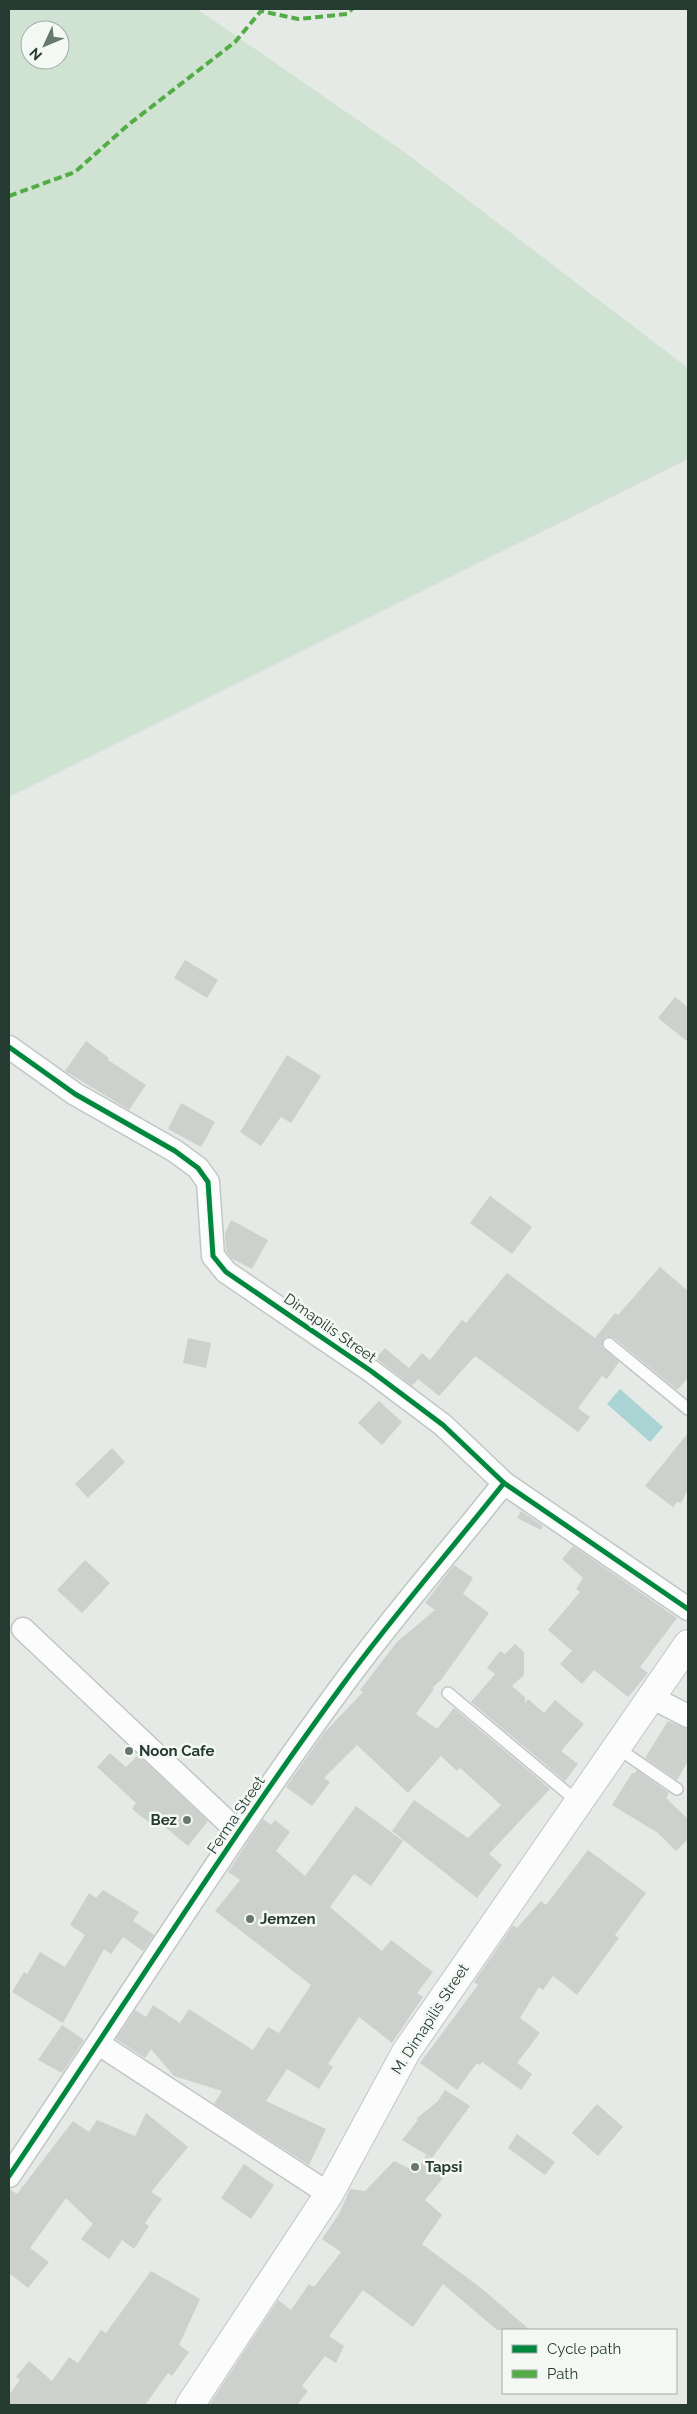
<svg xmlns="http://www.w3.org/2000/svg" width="697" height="2414" font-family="Raleway,sans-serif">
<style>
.green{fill:#d0e2d2;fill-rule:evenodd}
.water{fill:#aad4d3}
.building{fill:#ccd1ce}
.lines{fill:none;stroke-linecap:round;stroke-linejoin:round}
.service-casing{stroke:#c2c7c4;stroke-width:14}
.minor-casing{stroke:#c2c7c4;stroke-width:25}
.secondary-casing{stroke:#c1c7c4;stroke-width:30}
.service{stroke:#fbfcfb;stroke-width:11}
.minor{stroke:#fbfcfb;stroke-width:22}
.secondary{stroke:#fbfcfb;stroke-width:28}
.quiet{stroke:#53ac45;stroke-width:4;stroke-dasharray:8 4;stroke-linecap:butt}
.cycleway-casing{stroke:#f4f8f5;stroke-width:8}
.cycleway{stroke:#00873e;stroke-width:5}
.poi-dot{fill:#687871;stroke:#f4f8f5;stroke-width:2}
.labels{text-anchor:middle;stroke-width:5;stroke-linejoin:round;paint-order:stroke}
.street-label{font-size:15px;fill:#253b31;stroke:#f4f8f5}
.poi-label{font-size:15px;font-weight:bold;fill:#253b31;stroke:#f4f8f5;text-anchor:start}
</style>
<rect width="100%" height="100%" fill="#e5eae7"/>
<path class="green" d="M9,9H197L410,156L688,368V459L9,797ZM30,30H60V60H30Z"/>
<path class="water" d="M620,1389L663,1427L650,1442L607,1404Z"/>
<g class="building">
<path d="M185,960L218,980L207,998L174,978Z"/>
<path d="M675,997L688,1007V1042L658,1018Z"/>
<path d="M86,1041L109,1058L108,1060L146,1085L129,1110L65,1071Z"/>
<path d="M287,1055L321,1076L291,1123L281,1117L261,1146L240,1132Z"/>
<path d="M181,1103L215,1122L201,1147L168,1129Z"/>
<path d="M490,1196L532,1227L512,1254L470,1223Z"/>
<path d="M231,1220L268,1240L252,1269L231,1258L226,1251L225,1233Z"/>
<path d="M660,1267L688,1291V1378L677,1390L614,1338L606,1337L602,1342V1347L619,1362L607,1379L602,1376L578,1408L590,1417L578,1432L475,1356L439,1396L418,1379L412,1386L376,1358L385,1348L409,1368L422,1353L430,1360L462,1320L466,1323L507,1273L595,1338L615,1313L618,1315Z"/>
<path d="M188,1338L211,1343L206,1368L183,1363Z"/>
<path d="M379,1401L402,1422L382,1445L358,1423Z"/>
<path d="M688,1433V1489L681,1503L677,1502L673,1507L645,1486Z"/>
<path d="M112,1448L125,1462L88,1498L75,1484Z"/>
<path d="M521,1511L543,1526L541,1530L517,1518Z"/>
<path d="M573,1546L677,1618L640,1667L648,1673L628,1697L594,1670L582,1684L560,1664L572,1651L548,1630L580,1592L576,1589L583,1578L562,1559Z"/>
<path d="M85,1560L110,1583L82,1613L57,1590Z"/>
<path d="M454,1565L473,1578L463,1594L489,1613L441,1680L432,1688L434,1689L416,1714L437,1729L454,1708L550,1789L489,1854L502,1865L477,1898L392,1831L414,1800L468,1838L501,1805L460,1768L457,1771L441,1756L408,1793L357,1745L324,1778L330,1782L312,1806L286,1787L324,1733L363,1692L360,1690L397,1642L435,1610L425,1603Z"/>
<path d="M515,1644L524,1652V1675L512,1686L525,1697V1703L528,1699L544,1713L555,1700L584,1724L561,1751L578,1764L565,1781L471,1702L495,1674L487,1668L500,1651L505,1654Z"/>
<path d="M668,1721L688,1729V1761L677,1780L645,1758Z"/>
<path d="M110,1753L126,1767L138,1755L208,1821L188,1846L159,1822L155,1827L132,1809L136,1803L97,1767Z"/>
<path d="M637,1770L669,1793L666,1798L688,1819V1839L676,1851L658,1833L612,1805L632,1773L634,1774Z"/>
<path d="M356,1806L403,1841L371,1886L354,1874L330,1907L382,1951L391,1940L433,1972L417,1993L423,1997L392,2043L359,2017L328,2064L333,2067L319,2089L287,2069L266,2101L326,2129L309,2165L214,2104L222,2091L174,2076L151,2049L145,2058L116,2039L135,2010L146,2017L153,2005L180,2023L189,2009L253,2050L268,2027L279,2033L311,1985L215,1911L240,1880L228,1872L263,1819L271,1825L275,1820L290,1832L276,1851L305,1876Z"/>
<path d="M588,1850L646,1893L615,1935L619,1938L577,1995L553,1976L543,1990L539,1987L520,2018L540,2033L517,2063L532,2074L521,2090L482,2062L480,2065L477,2063L457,2090L420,2063L478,1985L474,1982L513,1925L517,1928L541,1901L546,1905Z"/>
<path d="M103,1890L139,1912L133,1921L154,1935L143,1951L123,1937L111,1954L104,1949L63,2023L12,1992L24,1972L27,1974L40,1952L65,1967L85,1935L70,1925L89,1893L96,1898Z"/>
<path d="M62,2025L84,2040L62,2073L38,2060Z"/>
<path d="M445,2090L470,2106L432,2158L402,2140L418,2120L416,2119L438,2101Z"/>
<path d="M597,2104L623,2127L598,2156L572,2133Z"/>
<path d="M146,2113L188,2147L151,2192L162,2199L145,2223L149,2226L134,2249L122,2240L109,2259L81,2239L93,2224L66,2198L30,2248L49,2262L28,2288L9,2273V2189L17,2194L73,2121L89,2132L97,2120L135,2136Z"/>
<path d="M517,2134L555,2162L545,2175L508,2148Z"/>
<path d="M426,2155L448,2172L425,2200L442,2215L422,2244L481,2288L530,2330H497L443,2284L413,2327L363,2290L329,2336L344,2346L336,2363L325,2356L302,2386L308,2391L297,2405H209L278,2300L291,2310L309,2284L314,2287L341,2252L322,2239L339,2214L350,2189L365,2191L394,2161L417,2172Z"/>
<path d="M244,2164L274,2185L251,2219L221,2198Z"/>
<path d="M151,2271L200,2299L179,2345L189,2352L172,2376L168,2373L145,2405H9V2395L20,2380L16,2377L29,2361L52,2381L69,2357L78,2363L101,2330L106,2333Z"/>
</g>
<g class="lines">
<defs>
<g id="service">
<path d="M609,1344L688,1409"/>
<path d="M448,1693L578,1802"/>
<path d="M616,1747L677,1789"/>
</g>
<g id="minor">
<path d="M9,1047L75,1094L175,1151L198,1168L208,1182L213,1256L226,1272L371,1371L443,1425L504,1483L688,1609"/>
<path d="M23,1629L238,1832"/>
<path d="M651,1697L688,1716"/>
<path d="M99,2044L329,2194"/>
<path d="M9,2176C120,2013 224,1846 341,1687C392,1617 450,1551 504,1483"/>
</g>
<path id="secondary" d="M190,2405L329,2194L406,2052L688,1644"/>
</defs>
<use href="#service" class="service-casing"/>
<use href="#minor" class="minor-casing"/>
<use href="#secondary" class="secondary-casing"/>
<use href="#service" class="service"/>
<use href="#minor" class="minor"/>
<use href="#secondary" class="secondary"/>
<path class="quiet" d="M9,196L75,172L128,125L235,42L261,11L298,19L347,14L352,9"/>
<defs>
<g id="cycleway">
<path d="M9,1047L75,1094L175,1151L198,1168L208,1182L213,1256L226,1272L371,1371L443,1425L504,1483L688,1609"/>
<path d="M9,2176C120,2013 224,1846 341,1687C392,1617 450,1551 504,1483"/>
</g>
</defs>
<use href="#cycleway" class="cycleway-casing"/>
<use href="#cycleway" class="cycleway"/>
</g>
<g class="poi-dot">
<circle cx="129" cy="1751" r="5"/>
<circle cx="187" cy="1820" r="5"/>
<circle cx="250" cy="1919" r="5"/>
<circle cx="415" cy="2167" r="5"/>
</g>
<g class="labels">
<g class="street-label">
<text transform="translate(330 1328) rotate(35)" y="5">Dimapilis Street</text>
<text transform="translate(236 1815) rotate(-56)" y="5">Ferma Street</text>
<text transform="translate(430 2019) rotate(-57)" y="5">M. Dimapilis Street</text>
</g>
<g class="poi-label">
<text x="139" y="1756">Noon Cafe</text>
<text x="177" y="1825" text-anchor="end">Bez</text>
<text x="260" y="1924">Jemzen</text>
<text x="425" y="2172">Tapsi</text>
</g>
</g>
<rect width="697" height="2414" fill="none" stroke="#253b31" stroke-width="20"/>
<rect x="502" y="2329" width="175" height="65" fill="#f4f8f5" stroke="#a1aca7"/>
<rect x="512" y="2345" width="25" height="8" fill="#00873e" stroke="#a1aca7"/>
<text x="547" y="2354" font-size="15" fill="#253b31">Cycle path</text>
<rect x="512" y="2370" width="25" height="8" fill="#53ac45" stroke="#a1aca7"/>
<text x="547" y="2379" font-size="15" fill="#253b31">Path</text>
<g transform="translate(45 45) rotate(226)"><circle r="24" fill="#f4f8f5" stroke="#a1aca7"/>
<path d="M0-4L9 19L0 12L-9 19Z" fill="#687871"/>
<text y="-8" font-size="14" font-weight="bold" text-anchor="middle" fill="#253b31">N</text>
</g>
</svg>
